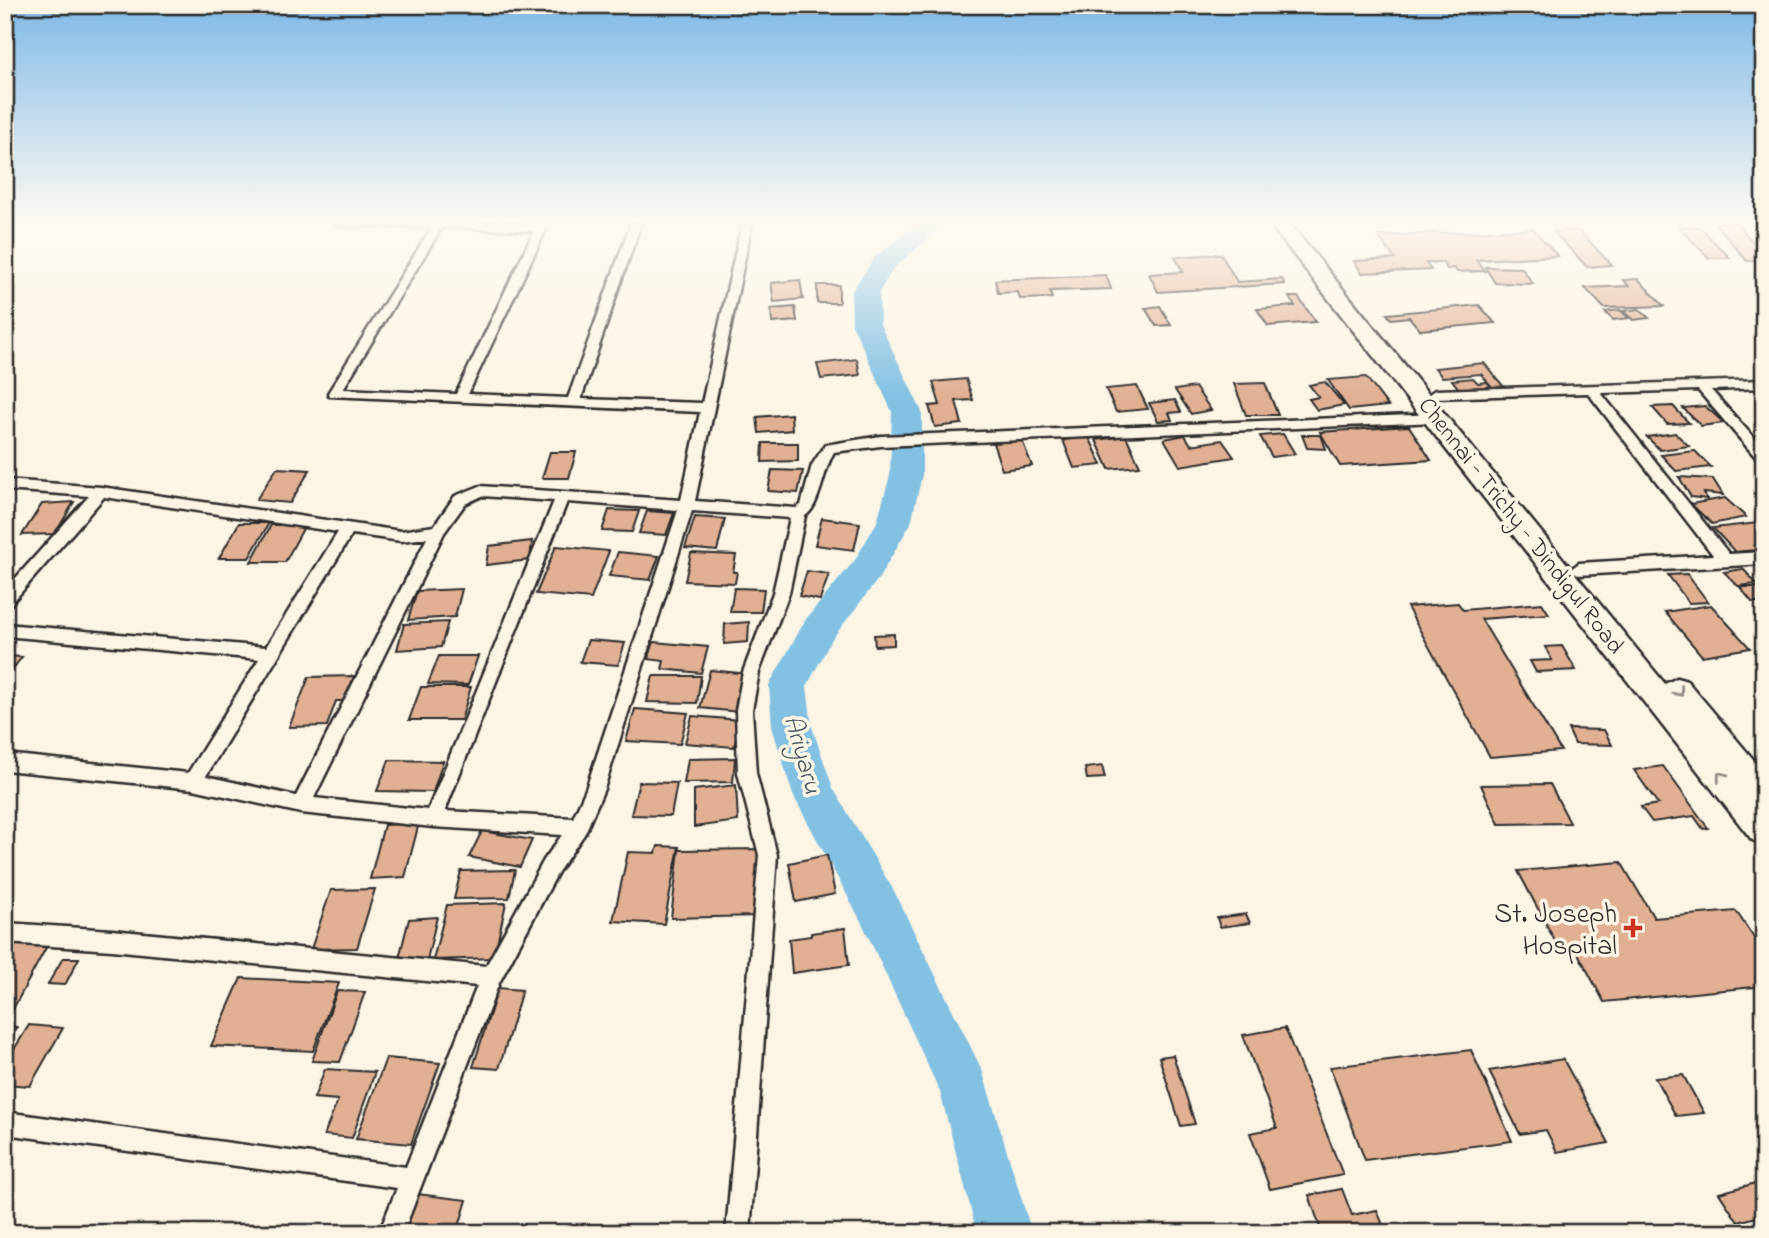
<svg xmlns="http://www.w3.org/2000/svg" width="1769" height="1238" font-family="'Indie Flower',sans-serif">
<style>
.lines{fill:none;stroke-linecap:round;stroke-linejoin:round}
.river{fill:#83c1e3;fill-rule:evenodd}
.building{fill:#e1b093;stroke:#2b2b2b;stroke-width:2}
.minor-casing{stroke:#2b2b2b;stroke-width:5}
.trunk-casing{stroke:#2b2b2b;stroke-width:5}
.minor{fill:#fcf5e5;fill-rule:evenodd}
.trunk{fill:#fcf5e5;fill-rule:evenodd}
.oneway{stroke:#949088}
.poi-dot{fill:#c8321e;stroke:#fcf5e5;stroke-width:2.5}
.labels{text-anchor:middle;stroke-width:7;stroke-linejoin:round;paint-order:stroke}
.street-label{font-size:24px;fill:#2b2b2b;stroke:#fcf5e5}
.water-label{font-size:26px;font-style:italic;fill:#455862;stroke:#fcf5e5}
.near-poi-label{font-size:28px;fill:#2b2b2b;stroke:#fcf5e5;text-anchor:end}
</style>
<rect width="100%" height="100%" fill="#fcf5e5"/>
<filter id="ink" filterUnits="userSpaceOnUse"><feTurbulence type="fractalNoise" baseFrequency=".0143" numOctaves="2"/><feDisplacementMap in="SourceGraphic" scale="14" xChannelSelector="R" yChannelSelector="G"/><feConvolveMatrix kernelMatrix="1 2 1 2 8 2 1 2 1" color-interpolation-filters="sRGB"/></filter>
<g filter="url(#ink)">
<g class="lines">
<path class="river" d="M918,223H946L894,268L879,292L880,324L922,412V475L911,523L879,578L832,639L807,686L812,727L833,788L894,891L982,1070L1032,1233H977L940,1092L862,923L793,795L772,727L769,685L806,619L855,560L877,522L890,475L892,412L852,324L851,292L875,257Z"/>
</g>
<g class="building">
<path d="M1715,223H1736L1764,254V262L1747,261Z"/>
<path d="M1679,227H1700L1730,258H1709Z"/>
<path d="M1533,229L1558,256L1476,260L1485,271L1457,272L1454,268L1447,269L1442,262L1426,263L1431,270L1362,273L1354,261L1395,259L1378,236Z"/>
<path d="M1579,230L1603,256L1612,265L1587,267L1553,231Z"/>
<path d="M1221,254L1237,282L1282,279L1285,284L1158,292L1149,274L1183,272L1175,257Z"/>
<path d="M1485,267L1522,268L1533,284L1495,283Z"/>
<path d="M1106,275L1111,289L1050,291L1052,298L1020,299L1018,292L998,293L995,280Z"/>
<path d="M1638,279L1664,306L1604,308L1585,288L1629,286L1623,280Z"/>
<path d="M800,280L803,299L774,302L771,283Z"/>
<rect x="817" y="285" width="22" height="18"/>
<path d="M1289,297H1298L1316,322L1268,326L1257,309L1295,306Z"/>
<path d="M1479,305L1495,323L1420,330L1409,317L1391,319L1387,314Z"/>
<path d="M1160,306L1171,325L1156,326L1145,308Z"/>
<path d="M795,307L797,321L772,323L771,309Z"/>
<path d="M1639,309L1649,318L1633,320L1623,311Z"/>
<path d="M1620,310L1629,318L1613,320L1605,312Z"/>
<path d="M857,359L860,375L821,379L817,364Z"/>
<path d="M1484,363L1504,387L1493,388L1481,374L1442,377L1435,368Z"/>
<path d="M1366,377L1388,406L1349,410L1328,380Z"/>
<path d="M1473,378L1478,383L1487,382L1491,387L1460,390L1452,380Z"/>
<path d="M966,379L973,400L956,401L962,424L935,427L929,406L940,405L933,382Z"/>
<path d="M1325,382L1344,405L1317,410L1309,399L1319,397L1309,385Z"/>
<path d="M1265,383L1278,415H1246L1234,384Z"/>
<path d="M1137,386L1148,409L1116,412L1106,389Z"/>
<path d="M1195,387L1211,410L1191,414L1175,390Z"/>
<path d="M1175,400L1181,412L1169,413L1172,420L1158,421L1149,403Z"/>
<path d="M1673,406L1689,423L1667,424L1652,407Z"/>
<path d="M1705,406L1724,423L1701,426L1683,408Z"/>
<path d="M791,414L792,430L759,433L757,417Z"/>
<path d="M1409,426L1431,460L1340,466L1320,432Z"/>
<path d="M1675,433L1689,446L1660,450L1647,437Z"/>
<path d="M1283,434L1295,454L1272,457L1260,436Z"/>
<path d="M1185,435L1191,445L1222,440L1234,457L1180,466L1164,439Z"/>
<path d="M1302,435H1321L1326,449L1307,448Z"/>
<path d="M1126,436L1140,466L1109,469L1096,440Z"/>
<path d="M1089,437L1102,465L1074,468L1063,440Z"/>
<path d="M1022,440L1032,466L1002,470L993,443Z"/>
<path d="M763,443H798V461L762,462Z"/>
<path d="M1695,451L1711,467L1676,471L1661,455Z"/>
<path d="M550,452H576L569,478H542Z"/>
<path d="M277,468L310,470L290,503L256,500Z"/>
<path d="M772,470L803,471L798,493L768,491Z"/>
<path d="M1679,477L1713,479L1723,495L1704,493L1707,499L1691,497Z"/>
<path d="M1725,498L1746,517L1712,524L1691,504Z"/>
<path d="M74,502L55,534L22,535L42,504Z"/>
<path d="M609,510L639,511L632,532L602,531Z"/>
<path d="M647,511L674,513L666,535L639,533Z"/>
<path d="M695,517L725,519L717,551L685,548Z"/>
<path d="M822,518L860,523L854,550L815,545Z"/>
<path d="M239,523H269L249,558H219Z"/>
<path d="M1758,523L1764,529V544L1754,546L1757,550L1735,552L1713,528Z"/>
<path d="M271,525H305L285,562H251Z"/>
<path d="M532,541L530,560L486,565L489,546Z"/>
<path d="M556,546L609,551L591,599L536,594Z"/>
<path d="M618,552L659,556L650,580L609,576Z"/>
<path d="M691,553L736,555L733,572H737L735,583L685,581Z"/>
<path d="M1743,569L1757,584L1738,586L1724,572Z"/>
<path d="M807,571L829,574L820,600L799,596Z"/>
<path d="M1687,574L1708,602L1689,603L1668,575Z"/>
<path d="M1740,587H1763L1764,602H1752Z"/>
<path d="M734,588L764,589L761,612H730Z"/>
<path d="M462,589L455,617L408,620L417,591Z"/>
<path d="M1458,603L1463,610L1542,603L1549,614L1481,619L1561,751L1490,757L1407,607Z"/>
<path d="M1711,605L1750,648L1702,656L1665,612Z"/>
<path d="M448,622L441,647L397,650L404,624Z"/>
<path d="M749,622L748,642L724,644L725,624Z"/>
<path d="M894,634V645L875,646L874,635Z"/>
<path d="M588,640L625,643L618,665L580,662Z"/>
<path d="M654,642L708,647L701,673L662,669L664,661L648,659Z"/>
<path d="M1562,646L1576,670L1536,672L1530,661L1552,660L1545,647Z"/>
<path d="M5,656L22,657L5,679Z"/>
<path d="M439,656H478L468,685L428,684Z"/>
<path d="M710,670L748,674L739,712L700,708Z"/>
<path d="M354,676L345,701H336L327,726L289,727L309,677Z"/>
<path d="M653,676H701L697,703L647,702Z"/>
<path d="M421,687H471L461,720H409Z"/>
<path d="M635,709L688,713L680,744L626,741Z"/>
<path d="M692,716L740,720L734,747L685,743Z"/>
<path d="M1568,729L1604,730L1612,745L1575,744Z"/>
<path d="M735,758L733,782L684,783L688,759Z"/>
<path d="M389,760L443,761L433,792L377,791Z"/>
<path d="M1102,766L1105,778L1087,779L1085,768Z"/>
<path d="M1663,766L1708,828L1703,829L1694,816L1652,822L1641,807L1658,804L1634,770Z"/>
<path d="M639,782L677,783L671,816L631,815Z"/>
<path d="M1550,784L1570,823L1499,824L1481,785Z"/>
<path d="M736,785L738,821L694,827V790Z"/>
<path d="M419,823L405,877L370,879L384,825Z"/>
<path d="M482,831L532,840L520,867L469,857Z"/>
<path d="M658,846L679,847L664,924L613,921L628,852L656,853Z"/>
<path d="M763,849L759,916L671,918L679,850Z"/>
<path d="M827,855L835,894L796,902L789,863Z"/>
<path d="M1621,862L1654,918L1736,911L1764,953V986L1604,1002L1573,944L1557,945L1518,871Z"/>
<path d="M515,870L509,898L454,899L461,871Z"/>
<path d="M375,889L357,948L311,949L331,890Z"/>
<path d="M506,903L494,958L433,960L447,905Z"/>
<path d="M1246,914L1250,923L1220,927L1217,918Z"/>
<path d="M437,917L427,960L398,962L409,919Z"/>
<path d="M845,928L849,965L792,973L789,939L811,936V933Z"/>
<path d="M5,943L48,944L13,1009H5Z"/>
<path d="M63,958H79L65,985L48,984Z"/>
<path d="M241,978L339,983L313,1051L211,1046Z"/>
<path d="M498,988L522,990L499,1069L473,1067Z"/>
<path d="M337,991L365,992L340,1062L312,1061Z"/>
<path d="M29,1025L63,1028L30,1086L5,1084V1064Z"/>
<path d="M5,1026L17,1027L5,1048Z"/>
<path d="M1285,1028L1343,1175L1270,1189L1250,1133L1277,1128L1243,1035Z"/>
<path d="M1471,1050L1512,1141L1365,1160L1330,1067Z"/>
<path d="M1173,1055L1195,1124L1181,1126L1159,1057Z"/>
<path d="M386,1058L440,1063L411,1144L356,1139Z"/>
<path d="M1563,1059L1609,1143L1557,1152L1546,1130L1520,1134L1489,1071Z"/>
<path d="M325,1069L375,1072L352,1138L324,1135L338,1100L314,1098Z"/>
<path d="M1683,1075L1704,1113L1676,1116L1655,1078Z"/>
<path d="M1756,1183L1764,1195V1215L1738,1222L1719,1193Z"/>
<path d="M1342,1189L1352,1215L1377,1210L1386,1233H1322L1309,1195Z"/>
<path d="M417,1194L467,1200L457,1233H403Z"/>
</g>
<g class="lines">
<defs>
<g id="minor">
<path d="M5,223H15L5,230Z"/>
<path d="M334,223H549L468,394L568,398L631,223H641L581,399L702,403L742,223H752L695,501L796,508L801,505L812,465L825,445L881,436L1437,414L1444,418L1437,422L881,446L834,452C823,470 820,507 805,516L789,593L759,672L752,710L756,773L777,855L750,1233H726L759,855L738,773L736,710L743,672L773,593L790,518L692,511L604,789L585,833L558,872L499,983L403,1233H379L397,1188L5,1134V1112L406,1167L477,986L112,950L5,943V923L112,930L486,966L544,860L562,835L433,827L301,813L193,789L5,770V754L188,773L259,659L5,636V624L266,647L338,532L104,497L10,605L5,607V590L89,496L5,490V480L101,487L401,531L434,526L455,496L480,486L681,500L700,412L329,396L328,393L432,227L339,226ZM442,227L534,231L456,394L343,389ZM482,496L554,501L428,810L314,798L444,533L465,504ZM567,502L678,510L586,789L573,818L445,811ZM352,534L401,541L427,538L296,796L206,776Z"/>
<path d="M1764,380V388L1711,390L1764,449V463L1759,461L1698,390L1601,393L1729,554L1764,552V564L1579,575L1571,569L1579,563L1713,555L1588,393L1435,398L1429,394L1435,390Z"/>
</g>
<path id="trunk" d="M1269,223H1289L1665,684L1677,678L1687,681L1764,772V844L1752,840Z"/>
</defs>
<use href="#minor" class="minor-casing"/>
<use href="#trunk" class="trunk-casing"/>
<use href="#minor" class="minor"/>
<use href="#trunk" class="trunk"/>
</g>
<defs><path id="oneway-chevron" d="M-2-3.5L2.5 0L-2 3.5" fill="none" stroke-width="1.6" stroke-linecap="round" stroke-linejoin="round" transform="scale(1.75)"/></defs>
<g class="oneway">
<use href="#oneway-chevron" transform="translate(1679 692) rotate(51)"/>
<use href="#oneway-chevron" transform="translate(1721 776) rotate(-128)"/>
</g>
</g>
<linearGradient id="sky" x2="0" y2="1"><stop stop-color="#7fb9e6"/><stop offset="0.56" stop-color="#fefaf3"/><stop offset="1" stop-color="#fefaf3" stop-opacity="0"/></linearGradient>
<rect width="1769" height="396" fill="url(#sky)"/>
<path class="poi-dot" d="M1629.5 917.5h7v7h7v7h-7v7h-7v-7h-7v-7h7z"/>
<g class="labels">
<g class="street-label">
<text transform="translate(1522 525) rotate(52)" y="8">Chennai - Trichy - Dindigul Road</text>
</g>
<g class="water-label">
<text transform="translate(804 754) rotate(74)" y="9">Ariyaru</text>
</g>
<g class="near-poi-label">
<text x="1617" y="922">St. Joseph<tspan x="1617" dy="32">Hospital</tspan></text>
</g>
</g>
<rect width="1769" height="1238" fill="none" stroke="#fcf5e5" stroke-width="28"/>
<rect x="14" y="14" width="1741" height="1210" fill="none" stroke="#2b2b2b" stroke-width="2.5" filter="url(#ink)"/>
</svg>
